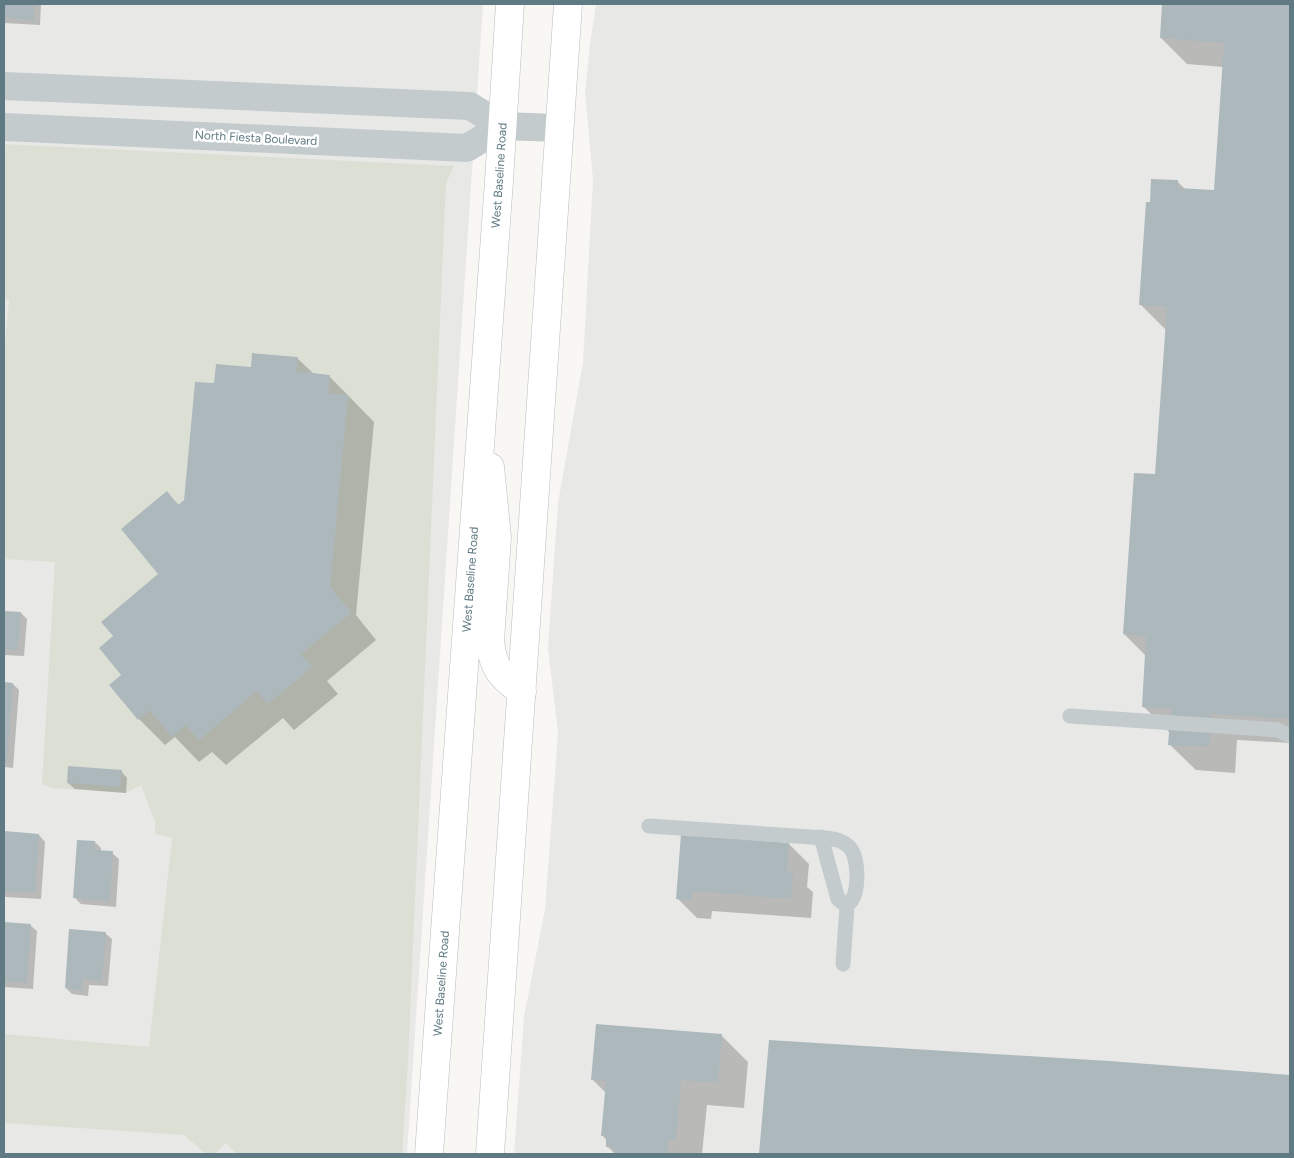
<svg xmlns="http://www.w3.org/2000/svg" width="1294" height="1158" font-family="Figtree,sans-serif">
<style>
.built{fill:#e8e9e7}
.green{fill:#dce0d4;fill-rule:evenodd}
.shadow{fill:#0003}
.building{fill:#acb8bc}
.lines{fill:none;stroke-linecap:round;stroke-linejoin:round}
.primary-casing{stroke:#b7bec0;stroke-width:29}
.service{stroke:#c4cbcd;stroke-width:15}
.tertiary{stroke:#c4cbcd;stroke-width:28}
.primary{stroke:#fff;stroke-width:28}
.labels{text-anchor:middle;stroke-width:5;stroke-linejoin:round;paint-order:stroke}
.street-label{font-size:12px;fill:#5f7a82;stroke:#fff}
</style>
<rect width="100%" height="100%" fill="#f8f7f4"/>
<g class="built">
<path d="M4,4H483L407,1154H4Z"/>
<path d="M596,4H1290V1154H514L524,1017L545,909L558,733L548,648L558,503L583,362L593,180L585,93L590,44Z"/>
</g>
<path class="green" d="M4,144L454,166L446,183L408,1064L402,1154H236L226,1143L215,1154H206L184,1135L4,1123V1034L149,1047L172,838L155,834V822L141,785L126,793L52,788L42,784L55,562L4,559V352L9,300L4,299ZM253,353L297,357L296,371L330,375L328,393L348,395L330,587L351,613L301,654L312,667L268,704L257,691L199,740L186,725L172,736L150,710L138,720L109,685L121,675L99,648L113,636L101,622L158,574L167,492L178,505L184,500L195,382L214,383L216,364L251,367Z"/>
<g class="shadow">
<path d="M4,4H41L40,25L4,23Z"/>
<path d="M1163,4H1290V743L1237,740L1235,773L1196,770L1169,744L1170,733L1143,706L1146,656L1124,634L1157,476L1166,330L1140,304L1151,203L1178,182L1185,189L1215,191L1223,67L1187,64L1161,38Z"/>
<path d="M297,358L314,374L329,376L374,422L356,615L376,640L327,681L338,694L294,730L283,718L226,765L212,752L199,762L175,737L165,745L139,719L114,636L160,574L167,493L179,505L185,500L215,385L252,369Z"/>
<path d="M4,612L21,613L27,619L24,656L4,655Z"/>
<path d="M4,683L13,684L19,690L13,768L4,767Z"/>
<path d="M121,771L127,778L126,793L75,789L68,783Z"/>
<path d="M4,833L39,835L45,842L41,899L6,897L4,895Z"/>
<path d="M682,836L789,844L809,864L807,887L813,892L811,918L712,911L711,919L697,918L677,898Z"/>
<path d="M95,842L101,848V852L112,853L119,859L116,907L81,904L75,898Z"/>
<path d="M4,923L30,925L37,931L33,989L4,987Z"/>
<path d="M105,933L112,939L108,986L89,985L88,996L72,994L66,988Z"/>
<path d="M722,1036L748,1062L744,1108L707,1105L702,1154H615L607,1146V1141L602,1135L606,1093L592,1079Z"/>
<path d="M770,1042L1109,1063L1290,1076V1154H760Z"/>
</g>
<g class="building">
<path d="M4,4H34V20L4,18Z"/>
<path d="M1162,4H1290V719L1211,714L1209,747L1168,745L1171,709L1142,707L1146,636L1123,634L1134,473L1155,474L1167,307L1139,305L1146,202H1150L1151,179L1178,180V188L1214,190L1224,43L1160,38Z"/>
<path d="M252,353L298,357L296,371L330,375L328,393L348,395L330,587L351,613L301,654L312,667L267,704L257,691L199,740L186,725L172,737L150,710L138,720L109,685L121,675L99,648L113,636L101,622L158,574L121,529L167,491L178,505L184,500L195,382L214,383L216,364L251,367Z"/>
<path d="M4,611L21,612L18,650L4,649Z"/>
<path d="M4,682L13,683L7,762H4Z"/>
<path d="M68,766L122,770L120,787L67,783Z"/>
<path d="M4,831L39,834L35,893L4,891Z"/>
<path d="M681,834L789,843L787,871H793L791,899L692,891L691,900L676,899Z"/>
<path d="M77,840L95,841L94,850L113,851L110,901L73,898Z"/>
<path d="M4,922L31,924L27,983L4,982Z"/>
<path d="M69,929L106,932L102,981L83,979L81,990L65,988Z"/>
<path d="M596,1024L722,1034L718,1083L681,1080L676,1140L669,1139L668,1154H614V1147H606V1136H601L606,1081L591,1080Z"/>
<path d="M769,1040L1109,1061L1290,1075V1154H759Z"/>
</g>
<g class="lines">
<defs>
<g id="primary">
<path d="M490,467L497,537L490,641C493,668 500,676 522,692"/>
<path id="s1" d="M429,1154L499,181L510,4"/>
<path d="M490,1154L568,4"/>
</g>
</defs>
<use href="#primary" class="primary-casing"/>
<g class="service">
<path d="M1070,716L1278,730L1290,736"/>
<path d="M649,826L826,838C834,839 842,840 848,846C859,854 859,889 852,900C852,900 847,905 847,906L843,964"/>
<path d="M821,837L838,899L847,906"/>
</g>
<g class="tertiary">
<path d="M4,86L470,106L502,126L559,128"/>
<path d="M4,127L467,148L502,126"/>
</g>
<use href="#primary" class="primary"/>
</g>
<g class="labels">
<g class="street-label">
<text transform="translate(256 138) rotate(3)" y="4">North Fiesta Boulevard</text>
<text dy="4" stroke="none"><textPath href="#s1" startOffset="981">West Baseline Road</textPath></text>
<text dy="4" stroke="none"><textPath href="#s1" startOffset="576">West Baseline Road</textPath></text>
<text dy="4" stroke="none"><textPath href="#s1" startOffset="171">West Baseline Road</textPath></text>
</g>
</g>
<rect width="1294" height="1158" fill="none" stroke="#5f7a82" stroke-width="10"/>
</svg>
